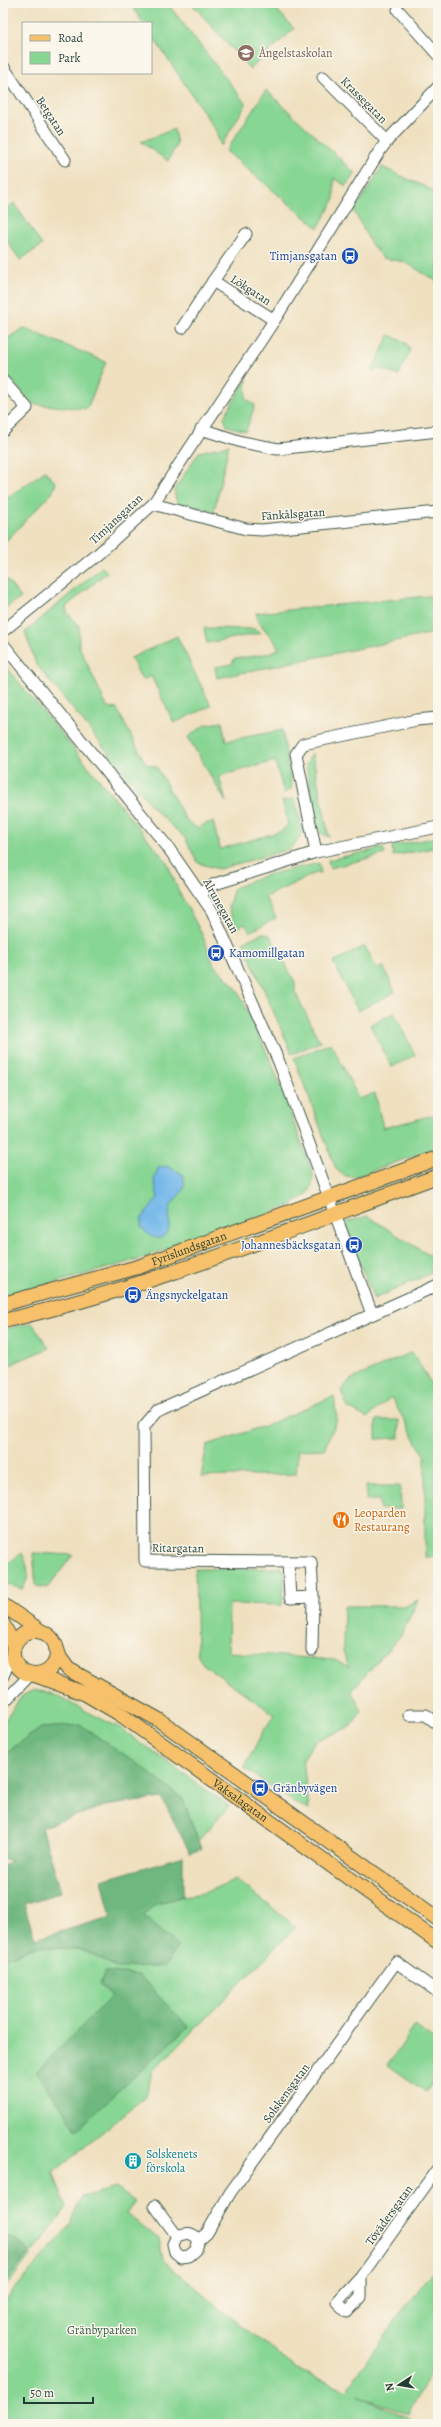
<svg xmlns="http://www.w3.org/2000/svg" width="441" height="2427" font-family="Alegreya,serif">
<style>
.green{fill:#88d694;stroke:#548a64}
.forest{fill:#6eb77e;stroke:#467a59}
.water{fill:#74b8ea;stroke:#4a7a8f}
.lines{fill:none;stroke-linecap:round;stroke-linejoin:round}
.minor-casing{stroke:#3e5549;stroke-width:13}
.major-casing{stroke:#3e5549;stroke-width:16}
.minor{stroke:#fff;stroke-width:11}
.major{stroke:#f6c16b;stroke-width:14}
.labels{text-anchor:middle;stroke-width:3;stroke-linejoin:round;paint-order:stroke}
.education-label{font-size:12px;fill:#785e54;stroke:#fbf7ec;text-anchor:start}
.street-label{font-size:12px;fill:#1f3d34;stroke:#fbf7ec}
.transit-label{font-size:12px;fill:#164399;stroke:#fbf7ec;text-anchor:start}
.food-label{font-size:12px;fill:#c56008;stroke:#fbf7ec;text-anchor:start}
.culture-label{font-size:12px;fill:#0d838f;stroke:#fbf7ec;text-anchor:start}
.park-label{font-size:12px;fill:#345c47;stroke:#fbf7ec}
</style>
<rect width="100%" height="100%" fill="#fbf7ec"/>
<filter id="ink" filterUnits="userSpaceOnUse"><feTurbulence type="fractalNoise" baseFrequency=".025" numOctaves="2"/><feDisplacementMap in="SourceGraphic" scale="8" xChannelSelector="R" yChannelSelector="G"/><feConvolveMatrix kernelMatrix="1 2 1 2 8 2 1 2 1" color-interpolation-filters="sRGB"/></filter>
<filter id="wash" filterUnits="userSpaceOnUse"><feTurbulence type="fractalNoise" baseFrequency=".012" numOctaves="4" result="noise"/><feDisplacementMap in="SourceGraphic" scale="16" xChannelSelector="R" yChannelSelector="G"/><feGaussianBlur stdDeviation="0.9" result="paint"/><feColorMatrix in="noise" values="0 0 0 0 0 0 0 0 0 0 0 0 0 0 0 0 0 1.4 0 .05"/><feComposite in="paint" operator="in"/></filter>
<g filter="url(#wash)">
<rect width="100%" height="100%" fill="#efe0c0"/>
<g class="green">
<path d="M130,3H167L246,104L221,146L215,129L151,34V23H143Z"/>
<path d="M191,3H271L294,29L250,69Z"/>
<path d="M266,90L355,173L346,186L334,178V200L318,228L226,151Z"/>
<path d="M174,129L177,144L168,161L141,142Z"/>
<path d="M382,167L438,193V282L405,262L383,258L371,244L354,211Z"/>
<path d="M14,203L42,245L20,260L3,235V211Z"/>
<path d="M24,328L106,362L87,409L33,404L3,371V341Z"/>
<path d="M389,335L406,343L410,351L398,376L382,369L372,371Z"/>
<path d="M247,378L246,399L255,405L246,431L227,426L224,417Z"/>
<path d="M229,445L214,511L177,504L174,490L199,452Z"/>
<path d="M45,471L56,483L52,493L3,544V501Z"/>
<path d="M102,567L107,572L66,607L67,612L79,626V646L107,707L117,709L146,764L156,766L186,820L198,829L204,824L213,822L220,849L282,831L288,824L282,801L295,799L302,831L299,839L290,849L219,869L198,863L185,838L155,810L36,664L25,632Z"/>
<path d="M3,575L21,598L3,609Z"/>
<path d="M438,595V632L217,678L215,667L232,664L234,659L266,654L279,649C272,634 259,628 256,613Z"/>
<path d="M204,628L255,629L261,633L207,643Z"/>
<path d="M177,636L211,706L174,723L151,676L142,680L131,658Z"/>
<path d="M3,663L167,862L178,890L202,934L213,963L237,989L272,1064L313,1174C314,1193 304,1198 289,1206L137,1260L3,1297Z"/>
<path d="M222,722L226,741L282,730L292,788L284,793L275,761L219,776L226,802L188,737L205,725Z"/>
<path d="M312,753L329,837L319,832L306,765Z"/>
<path d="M438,837V847L393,856L392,846Z"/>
<path d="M383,848L385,854L330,868L328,860Z"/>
<path d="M319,863L321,874L316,873L265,897L276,918L250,932L245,924L237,928L228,908L234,888L266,875Z"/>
<path d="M262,933L270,935L295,982V992L320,1042L292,1054L243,942Z"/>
<path d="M365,946L377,969L383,966L395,992L358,1011L333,962Z"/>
<path d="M394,1013L415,1055L392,1067L370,1025Z"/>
<path d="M331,1043L359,1099L375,1093L383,1128L438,1114V1147L358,1176C348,1178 343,1176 336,1169L294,1058Z"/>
<path d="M367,1216L438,1261V1270L374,1299L344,1223Z"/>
<path d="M32,1323L49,1348L16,1362L3,1370V1329Z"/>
<path d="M412,1352L438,1395V1550L436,1557H425V1457L391,1397L367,1418L348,1408L341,1391L350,1380Z"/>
<path d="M334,1396L337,1420L324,1449L298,1450L296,1474L201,1477L207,1445L267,1425Z"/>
<path d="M376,1420H399V1438L376,1439Z"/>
<path d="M366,1486H400L401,1509H380L379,1500H366Z"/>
<path d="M22,1553C28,1565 31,1578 22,1589L3,1583V1567Z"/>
<path d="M33,1553L73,1555L47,1588L36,1586Z"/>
<path d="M281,1568L285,1572L282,1605L229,1604L228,1652L335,1660L349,1668L343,1651L344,1606H406L418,1600L401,1635L351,1691L362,1711L350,1727L315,1741L303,1759L309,1810L290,1800L244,1768L263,1731L275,1715L203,1664L197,1653L195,1569Z"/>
<path d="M34,1690L50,1693L120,1728L229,1806L198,1841L183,1799L41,1728L3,1755V1723L22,1696Z"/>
<path d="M236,1879L296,1927L152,2072L146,2096L53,2173L67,2207L3,2291V1959L39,1946L84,1950L117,1968L144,1916L152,1905L183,1896L204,1893Z"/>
<path d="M415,2026L438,2043V2075L426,2092L388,2065Z"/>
<path d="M116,2188L135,2202L126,2214L159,2238L163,2260L215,2305L297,2369L346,2390L402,2311L438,2265V2359L408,2414L357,2395L409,2418L414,2424H3V2303L71,2224L82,2197Z"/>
</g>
<g class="forest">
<path d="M80,1725L137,1763L183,1799L201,1849L190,1853L162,1798L105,1806L42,1827L61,1892L24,1904L35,1939L111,1917L102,1880L183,1856V1896L153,1905L144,1916L178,1946L165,1967L117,1968L84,1950L39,1946L3,1959V1866L10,1861L3,1858V1755L41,1728Z"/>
<path d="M105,1971L139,1975L188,2027L77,2130L36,2072L112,1996L100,1985Z"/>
<path d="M3,2236L17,2240L30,2252L3,2285Z"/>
</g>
<path class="water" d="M166,1166L183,1174C188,1194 178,1192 171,1206C166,1217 175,1235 159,1238C151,1239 146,1232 141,1227L142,1218L158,1198L154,1180L158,1168Z"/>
</g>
<g filter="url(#ink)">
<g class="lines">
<defs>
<g id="minor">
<path d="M398,10L438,55"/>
<path d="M3,66L65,160"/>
<path d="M323,77L387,141"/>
<path d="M246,234L213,281L274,320"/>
<path d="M182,328L213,281"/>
<path d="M3,381L27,408L3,431"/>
<path d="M201,429L242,442L278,449L438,431"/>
<path d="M153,504L246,529L262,530L438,512"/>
<path d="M3,631L98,554L153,504L277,316L379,152L387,141L438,87"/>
<path d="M3,644L167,846L212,911L279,1062L372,1314"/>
<path d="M316,852L296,754L303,744L417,720L438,718"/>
<path d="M201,893L215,884L316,852L438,827"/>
<path d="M288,1562L290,1598L313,1597L311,1562L145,1561L144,1426L158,1410L438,1285"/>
<path d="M312,1650L313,1597"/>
<path d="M3,1676L13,1652"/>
<path d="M3,1703L31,1674"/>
<path d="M409,1715H426L438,1724"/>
<path d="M155,2206L177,2236"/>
<path d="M199,2240C192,2232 187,2232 177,2236L173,2244L175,2252L181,2257L189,2256L196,2250L199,2240L207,2233L230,2193L396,1962L438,1992"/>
<path d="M361,2276V2297L347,2312L337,2302L361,2276L438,2168"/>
</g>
<g id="major">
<path id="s1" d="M3,1304L138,1267L438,1158"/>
<path d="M3,1321C152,1287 294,1228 438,1176"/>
<path d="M3,1605L42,1632"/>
<path d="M3,1624L14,1646"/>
<circle cx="35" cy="1653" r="22"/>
<path d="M56,1647L60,1658L68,1669L159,1720L438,1919"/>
<path id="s2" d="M35,1675L86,1694L120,1714L438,1942"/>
</g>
</defs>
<use href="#minor" class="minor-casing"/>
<use href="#major" class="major-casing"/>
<use href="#minor" class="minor"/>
<use href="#major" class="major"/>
</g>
</g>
<defs>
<symbol id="school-disc" viewBox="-11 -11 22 22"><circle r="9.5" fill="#8d6e63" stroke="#fbf7ec"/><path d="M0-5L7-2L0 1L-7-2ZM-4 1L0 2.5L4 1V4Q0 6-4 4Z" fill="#fff"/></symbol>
<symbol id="bus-disc" viewBox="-11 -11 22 22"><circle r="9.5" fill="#1a4fb4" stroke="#fbf7ec"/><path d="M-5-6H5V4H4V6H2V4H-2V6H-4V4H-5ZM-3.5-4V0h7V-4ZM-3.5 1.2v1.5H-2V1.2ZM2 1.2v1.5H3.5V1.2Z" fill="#fff"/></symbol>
<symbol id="restaurant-disc" viewBox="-11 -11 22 22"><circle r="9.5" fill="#e8710a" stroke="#fbf7ec"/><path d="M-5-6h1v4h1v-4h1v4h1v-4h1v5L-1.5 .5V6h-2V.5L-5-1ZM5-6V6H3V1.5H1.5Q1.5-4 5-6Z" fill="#fff"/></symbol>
<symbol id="building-disc" viewBox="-11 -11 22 22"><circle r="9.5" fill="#0f9aa8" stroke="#fbf7ec"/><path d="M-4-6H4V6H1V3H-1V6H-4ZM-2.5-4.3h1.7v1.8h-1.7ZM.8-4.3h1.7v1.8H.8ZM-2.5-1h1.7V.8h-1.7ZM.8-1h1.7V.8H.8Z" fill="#fff"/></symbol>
</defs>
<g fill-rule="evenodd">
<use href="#school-disc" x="236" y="43" width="20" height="20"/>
<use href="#bus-disc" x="340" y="246" width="20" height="20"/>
<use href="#bus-disc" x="206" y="943" width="20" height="20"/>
<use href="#bus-disc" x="344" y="1235" width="20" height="20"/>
<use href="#bus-disc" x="123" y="1285" width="20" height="20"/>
<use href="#restaurant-disc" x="331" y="1510" width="20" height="20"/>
<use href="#bus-disc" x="250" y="1778" width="20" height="20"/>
<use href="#building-disc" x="123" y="2151" width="20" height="20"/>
</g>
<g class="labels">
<g class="education-label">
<text x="259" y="57">Ångelstaskolan</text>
</g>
<g class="street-label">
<text transform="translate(364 100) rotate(45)" y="4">Krassegatan</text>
<text transform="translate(51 116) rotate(57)" y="4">Betgatan</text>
<text transform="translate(251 290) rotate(33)" y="4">Lökgatan</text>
<text transform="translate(293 514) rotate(-4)" y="4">Fänkålsgatan</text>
<text transform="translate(116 519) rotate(-43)" y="4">Timjansgatan</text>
<text transform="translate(221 906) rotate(61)" y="4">Alrunegatan</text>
<text dy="4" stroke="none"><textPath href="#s1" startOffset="194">Fyrislundsgatan</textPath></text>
<text transform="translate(178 1548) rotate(1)" y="4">Ritargatan</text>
<text dy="4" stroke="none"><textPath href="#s2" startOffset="242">Vaksalagatan</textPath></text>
<text transform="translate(286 2093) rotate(-54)" y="4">Solskensgatan</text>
<text transform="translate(389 2215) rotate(-54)" y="4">Tövädersgatan</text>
</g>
<g class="transit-label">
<text x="337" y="260" text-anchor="end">Timjansgatan</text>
<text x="229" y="957">Kamomillgatan</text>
<text x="341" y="1249" text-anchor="end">Johannesbäcksgatan</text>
<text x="146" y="1299">Ängsnyckelgatan</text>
<text x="273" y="1792">Gränbyvägen</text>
</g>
<g class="food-label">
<text x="354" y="1517">Leoparden<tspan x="354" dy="14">Restaurang</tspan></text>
</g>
<g class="culture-label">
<text x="146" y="2158">Solskenets<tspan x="146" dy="14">förskola</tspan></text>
</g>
<g class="park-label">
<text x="102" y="2334">Gränbyparken</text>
</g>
</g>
<rect width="441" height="2427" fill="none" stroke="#fbf7ec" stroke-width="16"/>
<rect x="22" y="22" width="130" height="52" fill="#fbf7ec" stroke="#a3ada2"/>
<rect x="30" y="35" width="20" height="6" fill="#f6c16b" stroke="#a3ada2"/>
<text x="58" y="42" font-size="12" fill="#1f3d34">Road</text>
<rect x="30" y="52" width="20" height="12" fill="#88d694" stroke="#a3ada2"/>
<text x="58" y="62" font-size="12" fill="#1f3d34">Park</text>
<g transform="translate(399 2385) rotate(258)" stroke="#fbf7ec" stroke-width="3" paint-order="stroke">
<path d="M0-3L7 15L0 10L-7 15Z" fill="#1f3d34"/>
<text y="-6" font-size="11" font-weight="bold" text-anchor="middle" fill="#1f3d34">N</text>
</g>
<path d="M24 2397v6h69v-6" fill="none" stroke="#1f3d34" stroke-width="2"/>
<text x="30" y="2397" font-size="12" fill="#1f3d34" stroke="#fbf7ec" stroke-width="3" paint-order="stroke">50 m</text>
</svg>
